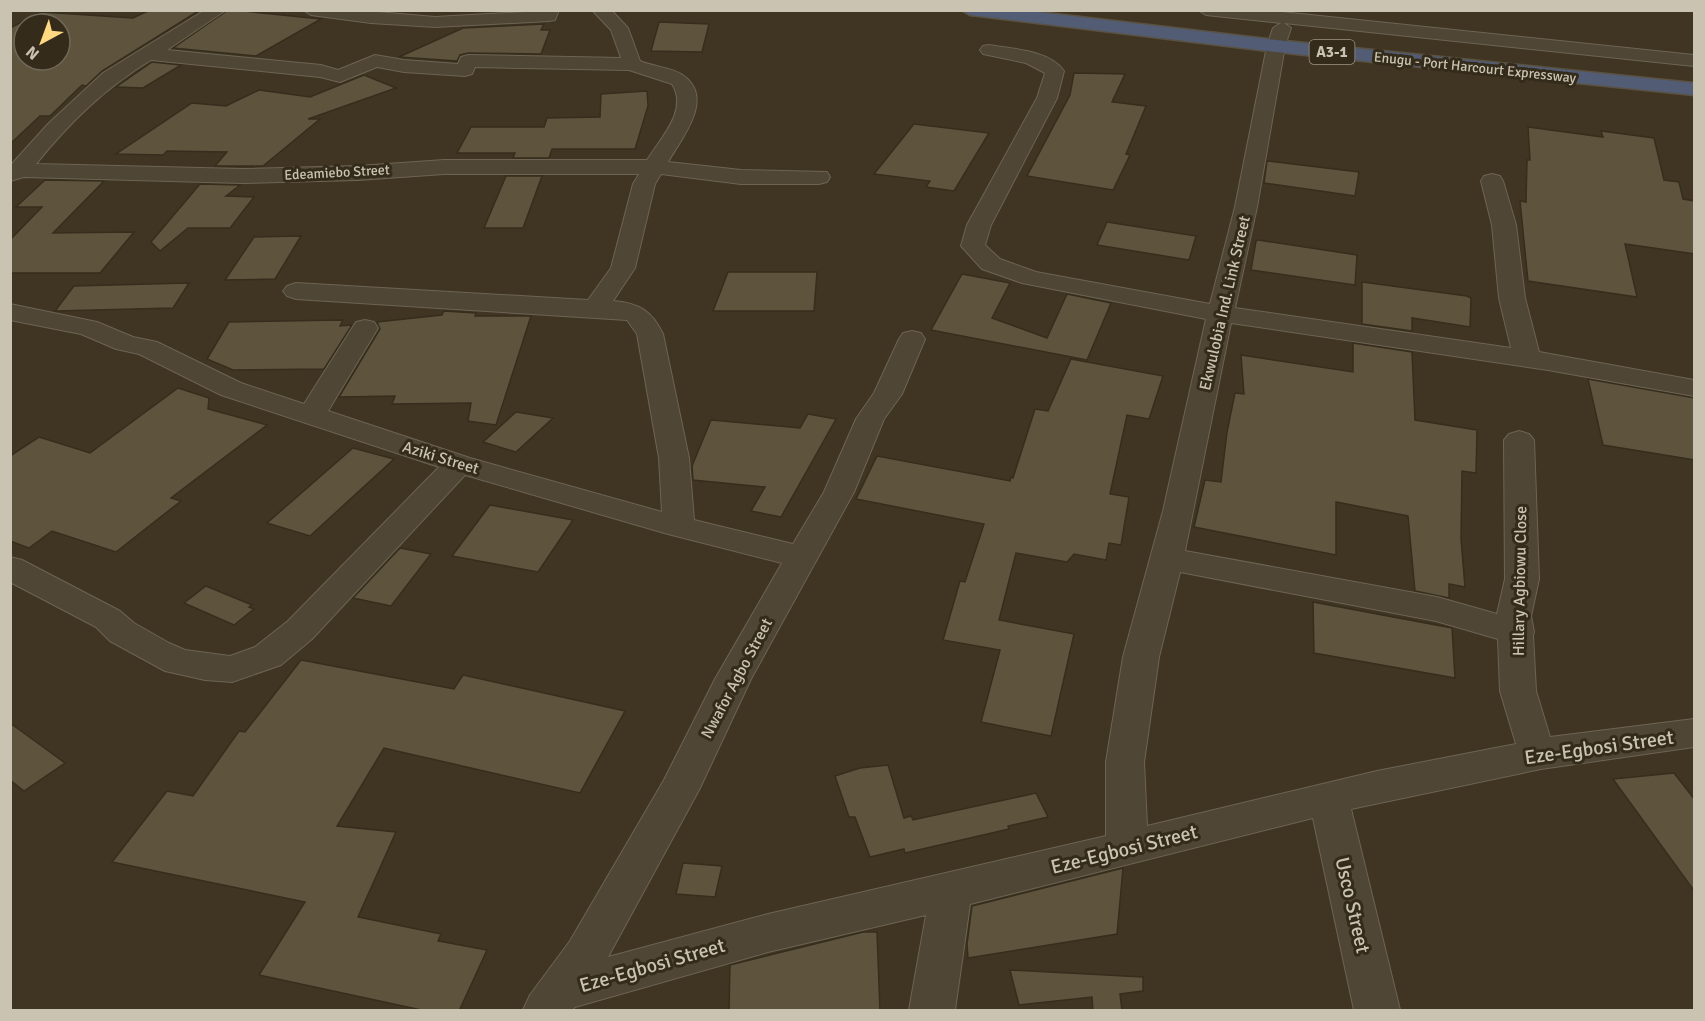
<svg xmlns="http://www.w3.org/2000/svg" width="1705" height="1021" font-family="Signika,sans-serif">
<style>
.building{fill:#5e543e;stroke:#362d1d;stroke-width:1.5;fill-rule:evenodd}
.lines{fill:none;stroke-linecap:round;stroke-linejoin:round}
.minor-casing{stroke:#6d6454;stroke-width:2}
.highway-casing{stroke:#5a5141;stroke-width:3}
.minor{fill:#4f4636;fill-rule:evenodd}
.highway{fill:#525d75;fill-rule:evenodd}
.labels{text-anchor:middle;stroke-width:6;stroke-linejoin:round;paint-order:stroke}
.far-street-label{font-size:14px;fill:#cac3b2;stroke:#342b1b}
.shield{fill:#342b1b;stroke:#9d9585;stroke-width:1.5}
.shield-label{font-size:15px;font-weight:bold;fill:#cac3b2}
.street-label{font-size:16px;fill:#cac3b2;stroke:#342b1b}
.near-street-label{font-size:20px;fill:#cac3b2;stroke:#342b1b}
</style>
<rect width="100%" height="100%" fill="#3f3522"/>
<g class="building">
<path d="M150,10H200L102,71L86,86L82,85L50,116H40L10,144V28L41,12L133,18ZM24,24H60V60H24Z"/>
<path d="M228,10H233L321,19L256,56L173,48Z"/>
<path d="M659,22L709,24L702,52L651,51Z"/>
<path d="M544,24L541,30H550L541,54L468,53L460,55L457,61L399,57L463,28Z"/>
<path d="M152,62L181,65L143,88L116,87Z"/>
<path d="M1074,73L1125,74L1112,102L1146,106L1126,154L1130,155L1113,190L1027,176L1070,95Z"/>
<path d="M364,75L396,88L308,119H320L263,166H215L227,152L167,151L163,155L116,154L192,103L226,106L259,90L310,97Z"/>
<path d="M647,91L648,106L635,149H552L549,158H513L515,153H457L471,127H544L547,118L600,117L601,94Z"/>
<path d="M914,124L989,133L954,191L926,187L930,181L874,174Z"/>
<path d="M1528,127L1603,137L1601,131L1654,138L1664,180L1679,182L1683,199L1695,201V254L1625,244L1637,297L1528,281L1520,201L1526,202L1527,160H1530Z"/>
<path d="M1267,161L1359,172L1355,196L1264,183Z"/>
<path d="M506,176H542L523,228H484Z"/>
<path d="M45,180L104,181L53,233L134,232L100,273H10V240L42,207H16Z"/>
<path d="M200,184L240,185L226,196L254,197L230,228H188L160,251L151,242Z"/>
<path d="M1107,222L1196,236L1189,260L1097,245Z"/>
<path d="M301,236L275,279L225,280L254,237Z"/>
<path d="M1258,240L1357,255L1355,285L1251,270L1256,241Z"/>
<path d="M728,272H817L814,311H713Z"/>
<path d="M962,274L1010,283L992,318L1047,338L1067,294L1111,303L1087,360L931,330Z"/>
<path d="M1362,282L1467,296L1471,298L1470,327L1412,318V331L1362,324Z"/>
<path d="M189,283L173,308L55,311L74,286Z"/>
<path d="M444,311L476,313L475,316H531L496,425L468,421L471,403L392,404L395,396L339,397L380,329L377,322L442,315Z"/>
<path d="M343,320L340,326L352,325L324,369L233,370L207,359L229,322Z"/>
<path d="M1353,343L1412,352L1415,420L1477,430L1476,473L1462,471L1461,539L1465,587L1449,584V598L1415,591L1408,516L1336,502V555L1194,527L1205,480L1221,482L1227,432L1235,393L1244,394L1241,355L1353,372Z"/>
<path d="M1071,359L1163,376L1149,419L1127,415L1110,494L1129,497L1121,545L1109,543L1106,560L1074,554L1067,562L1016,553L999,620L1074,634L1051,736L981,722L1000,650L943,640L960,581L965,582L984,524L856,499L877,456L1010,481L1011,477L1013,478L1035,409L1048,411Z"/>
<path d="M1588,379L1695,398V460L1603,445Z"/>
<path d="M178,388L209,398L208,409L267,425L171,498L181,501L116,552L52,531L29,548L10,541V456L39,437L90,453Z"/>
<path d="M516,412L553,418L516,452L483,442Z"/>
<path d="M808,414L836,419L781,517L751,511L765,487L693,480L692,466L711,420L800,428Z"/>
<path d="M353,448L394,459L310,536L267,523Z"/>
<path d="M490,505L573,520L538,572L452,556Z"/>
<path d="M400,548L431,554L391,606L353,598Z"/>
<path d="M206,586L252,605L249,607L254,609L234,625L184,603Z"/>
<path d="M1313,602L1452,628L1455,678L1314,653Z"/>
<path d="M301,660L454,689L463,675L625,711L580,793L384,748L337,826L396,832L358,917L441,934L438,941L487,950L459,1011H426L259,975L305,902L112,862L167,791L193,796L239,731L245,732Z"/>
<path d="M10,723L65,763L24,791L10,780Z"/>
<path d="M888,765L904,818L911,816L913,820L1036,793L1048,817L1008,826L1009,829L905,853L904,849L870,857L855,817H849L835,776L860,768Z"/>
<path d="M1674,773L1695,800V892L1613,779Z"/>
<path d="M683,863L722,866L715,897L676,894Z"/>
<path d="M1123,868L1117,934L968,958L967,944L972,906Z"/>
<path d="M863,932H877L880,1011H729L730,965Z"/>
<path d="M1010,970L1143,977V991L1120,994L1122,1011H1093L1092,997L1019,1005Z"/>
</g>
<g class="lines">
<defs>
<g id="minor">
<path d="M205,10H226L167,50L321,65L338,70L375,55L404,60L458,64L461,57L468,55L621,58L611,30L592,10H611L628,28L640,61C653,67 673,67 684,76C715,99 681,139 668,162L741,170L827,172L830,177L827,182L819,184H741L661,174L655,184L635,268L613,301C639,303 652,311 663,334L689,458L694,520L793,544L824,492L856,419L874,393L899,339L903,333L912,331L921,333L925,339L902,394L884,419L854,492L751,679L700,788L608,957L768,914L1106,836V762L1123,657L1163,511L1206,319L1022,283L982,269L961,246L967,225L1037,98L1045,73L1026,63L983,54L980,50L983,46L989,45C1012,49 1050,50 1064,71L1057,98L991,225L985,245L1000,259L1036,272L1210,304L1235,207L1267,46L1273,28L1281,23L1206,15L1198,10H1262L1694,55V66L1284,23L1291,28L1285,46L1257,207L1235,308L1511,348L1499,298L1492,225L1481,181L1484,176L1492,174L1500,176L1503,181L1516,225L1525,298L1539,352L1694,380V396L1548,370L1231,323L1185,551L1437,597L1497,614L1505,579L1504,440L1509,434L1519,431L1529,434L1534,440L1539,579L1531,616L1534,632L1533,635L1536,691L1550,737L1694,719V747L1541,769L1351,809L1400,1010H1354L1313,818L970,904L955,1010H909L926,915L768,952L575,1007L572,1010H523L530,995L570,941L664,780L715,679L782,563L668,534L465,475L312,639L281,665L232,682L205,680L165,671L110,641L96,627L10,582V557L22,560L120,611L134,623L169,643L185,650L230,656L255,647L288,621L439,467L221,395L139,354L116,349L81,334L10,320V304L97,322L133,337L157,342L241,383L304,404L356,322L365,320L374,322L378,328L328,411L470,458L662,512L659,458L637,334L627,320L296,299L287,296L283,291L287,286L296,283L588,300L611,268L633,184L639,174H444L358,180L242,183L24,177L10,181V166L48,124L103,73ZM151,60L320,77L340,82L377,67L404,72L465,76L472,74L475,67L629,70L672,84C689,110 660,139 647,160H444L358,166L242,169L36,164C70,122 105,88 151,60ZM1180,572L1436,621L1498,639L1500,691L1516,744L1377,771L1147,826L1144,762L1159,657Z"/>
<path d="M303,10H354L435,17L559,10L555,20L549,21L435,27L371,23L311,15Z"/>
</g>
<path id="highway" d="M961,10H1021L1276,40L1694,83V95L1276,52L970,15Z"/>
</defs>
<use href="#minor" class="minor-casing"/>
<use href="#highway" class="highway-casing"/>
<use href="#minor" class="minor"/>
<use href="#highway" class="highway"/>
</g>
<g class="labels">
<g class="far-street-label">
<text transform="translate(1475 67) rotate(6)" y="5">Enugu - Port Harcourt Expressway</text>
<text transform="translate(337 172) rotate(-3)" y="5">Edeamiebo Street</text>
</g>
<rect class="shield" x="1309.5" y="40" width="45" height="24" rx="4.5"/>
<g class="shield-label">
<text x="1332" y="57">A3-1</text>
</g>
<g class="street-label">
<text transform="translate(1224 303) rotate(-77)" y="6">Ekwulobia Ind. Link Street</text>
<text transform="translate(441 457) rotate(17)" y="6">Aziki Street</text>
<text transform="translate(1519 581) rotate(-89)" y="6">Hillary Agbiowu Close</text>
<text transform="translate(736 678) rotate(-62)" y="6">Nwafor Agbo Street</text>
</g>
<g class="near-street-label">
<text transform="translate(1599 747) rotate(-8)" y="7">Eze-Egbosi Street</text>
<text transform="translate(1124 849) rotate(-14)" y="7">Eze-Egbosi Street</text>
<text transform="translate(1353 905) rotate(77)" y="7">Usco Street</text>
<text transform="translate(652 965) rotate(-16)" y="7">Eze-Egbosi Street</text>
</g>
</g>
<rect width="1705" height="1021" fill="none" stroke="#cac3b2" stroke-width="24"/>
<g transform="translate(42 42) rotate(221)"><circle r="28" fill="#342b1b" stroke="#706857" stroke-width="1.5"/>
<path d="M0-4.5L10 22L0 15L-10 22Z" fill="#ffd882"/>
<text y="-9" font-size="16" font-weight="bold" text-anchor="middle" fill="#cac3b2">N</text>
</g>
</svg>
